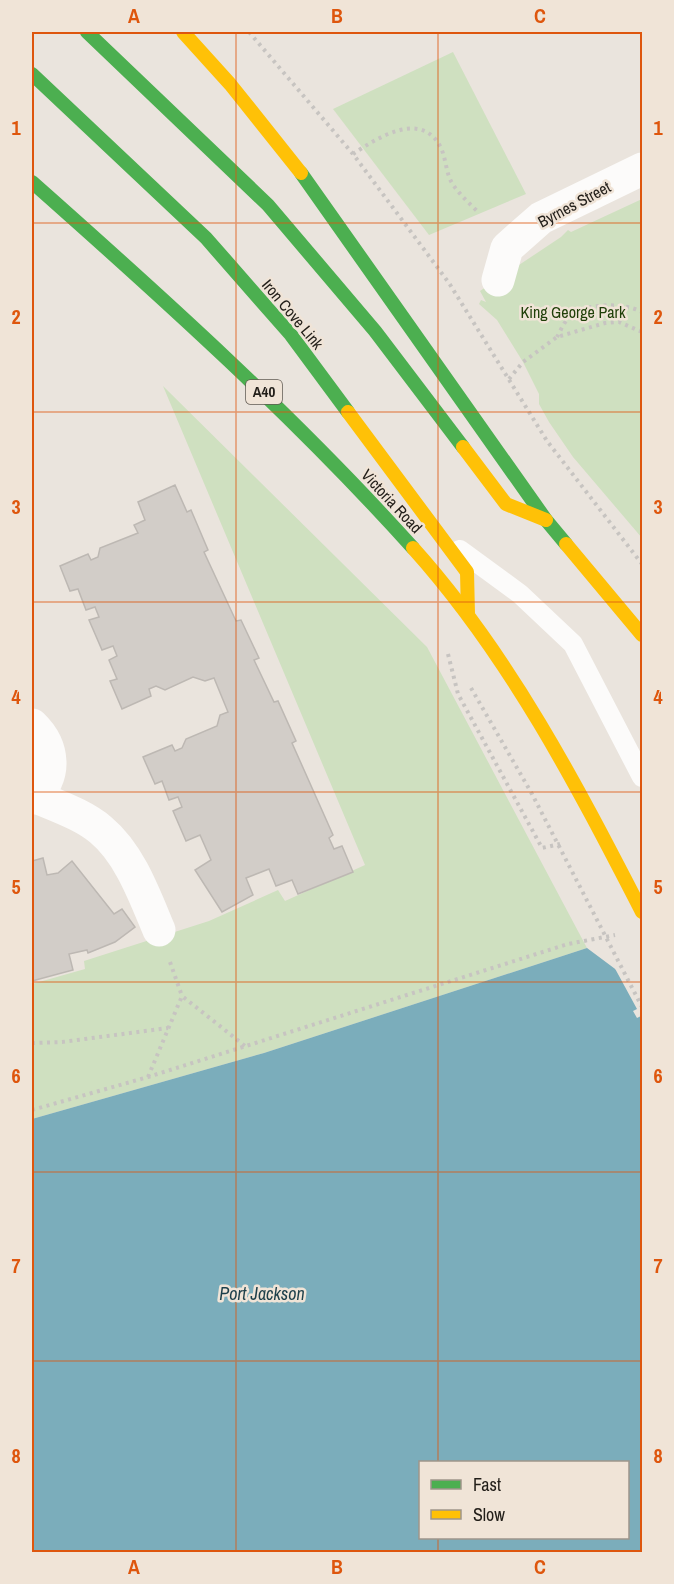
<svg xmlns="http://www.w3.org/2000/svg" width="674" height="1584" font-family="'Archivo Narrow',sans-serif">
<style>
.green{fill:#cfe0c0}
.water{fill:#7badbb;fill-rule:evenodd}
.pier{fill:#eae4dd}
.building{fill:#d2cdc8;stroke:#bdb8b3;stroke-width:1.5}
.lines{fill:none;stroke-linecap:round;stroke-linejoin:round}
.path{stroke:#c7c4c1;stroke-width:4;stroke-dasharray:3 4.5;stroke-linecap:butt}
.lane{stroke:#fcfbfa;stroke-width:20}
.street{stroke:#fcfbfa;stroke-width:33}
.fast{stroke:#4caf50;stroke-width:14}
.slow{stroke:#ffc107;stroke-width:14}
.grid{fill:none;stroke:#de560d;stroke-width:1.5;stroke-opacity:0.55}
.labels{text-anchor:middle;stroke-width:5;stroke-linejoin:round;paint-order:stroke}
.shield{fill:#f0e4d7;stroke:#605952;stroke-width:1.5}
.shield-label{font-size:15px;font-weight:bold;fill:#221e19}
.street-label{font-size:16px;fill:#221e19;stroke:#f0e4d7}
.park-label{font-size:16px;fill:#204009;stroke:#f0e4d7}
.water-label{font-size:18px;font-style:italic;fill:#1c3f4a;stroke:#f0e4d7}
.neatline{fill:none;stroke:#de560d;stroke-width:2}
.grid-label{font-size:20px;text-anchor:middle;font-weight:bold;fill:#de560d}
</style>
<rect width="100%" height="100%" fill="#eae4dd"/>
<g class="green">
<path d="M453,52L526,194L429,235L333,109Z"/>
<path d="M642,199V538L573,457L549,422L539,404V394L523,362L497,320L479,304L481,300L486,302L480,291L561,237L568,230L571,232Z"/>
<path d="M163,386L427,647L587,948L264,1053L32,1119V984L85,969L84,961L209,921L278,890L285,901L365,865Z"/>
</g>
<path class="water" d="M587,948L642,989V1552H32V1119L264,1053ZM420,1462H628V1538H420Z"/>
<path class="pier" d="M612,963L642,986V1019L641,1016L637,1018L633,1011L637,1009Z"/>
<g class="building">
<path d="M175,485L187,512L191,510L208,550L204,552L236,621L241,620L259,658L254,660L274,702L278,701L296,741L292,743L333,835L329,838L334,849L342,846L353,872L298,894L292,880L276,886L269,869L246,878L253,895L222,912L195,870L211,860L200,835L186,841L173,811L182,807L178,797L169,800L162,781L155,784L143,757L172,745L175,751L182,748L186,739L217,726L220,715L228,712L214,678L205,681L193,677L165,690L156,686L149,689L151,696L122,709L110,681L117,679L109,660L117,656L113,646L102,650L89,620L99,617L95,607L86,610L78,589L70,591L60,566L88,554L91,560L98,557L100,548L138,533L134,525L145,520L138,502Z"/>
<path d="M43,858L47,875L58,873L72,861L114,914L122,909L135,927L115,942L88,953L87,950L69,954L73,970L32,981V861Z"/>
</g>
<g class="lines">
<g class="path">
<path d="M249,32L353,154L449,283L547,441L642,564"/>
<path d="M353,154C377,138 422,109 441,148C446,159 446,173 452,183C459,194 468,202 477,211"/>
<path d="M557,337C560,332 563,324 567,320C582,302 623,302 642,312"/>
<path d="M509,379L523,362L557,337L605,323L619,322L642,332"/>
<path d="M448,654L458,694L542,848L560,844"/>
<path d="M471,688L532,794L642,1007"/>
<path d="M170,962L182,996"/>
<path d="M32,1043L62,1042L168,1028"/>
<path d="M148,1077L182,996L245,1046"/>
<path d="M32,1110L148,1077L568,944L615,935"/>
</g>
<path class="lane" d="M460,550L520,594L573,644L642,777"/>
<g class="street">
<path d="M498,280L507,248L541,218L642,169"/>
<path d="M32,725C54,746 58,778 32,798"/>
<path d="M34,796C56,806 82,814 101,830C130,854 145,897 159,930"/>
</g>
<g class="fast">
<path d="M87,32L268,205L375,331L463,447"/>
<path d="M32,74L206,238L291,335L348,412"/>
<path d="M301,173L546,520L566,544"/>
<path d="M32,182C164,299 295,417 413,548"/>
</g>
<g class="slow">
<path d="M183,32L230,84L301,173"/>
<path d="M348,412L467,572L468,614"/>
<path d="M463,447L506,504L546,520"/>
<path d="M566,544L642,635"/>
<path d="M413,548C510,656 576,784 642,912"/>
</g>
</g>
<path class="grid" d="M236,32V1552M438,32V1462M32,223H642M32,412H642M32,602H642M32,792H642M32,982H642M32,1172H642M32,1361H642M438,1538V1552"/>
<g class="labels">
<rect class="shield" x="246" y="380" width="36" height="24" rx="4.5"/>
<g class="shield-label">
<text x="264" y="397">A40</text>
</g>
<g class="street-label">
<text transform="translate(574 204) rotate(-28)" y="6">Byrnes Street</text>
<text transform="translate(293 314) rotate(50)" y="6">Iron Cove Link</text>
<text transform="translate(392 501) rotate(47)" y="6">Victoria Road</text>
</g>
<g class="park-label">
<text x="573" y="318">King George Park</text>
</g>
<g class="water-label">
<text x="262" y="1300">Port Jackson</text>
</g>
</g>
<rect width="674" height="1584" fill="none" stroke="#f0e4d7" stroke-width="66"/>
<rect x="419" y="1461" width="210" height="78" fill="#f0e4d7" stroke="#9e958b" stroke-width="1.5"/>
<rect x="431" y="1480" width="30" height="9" fill="#4caf50" stroke="#9e958b" stroke-width="1.5"/>
<text x="473" y="1491" font-size="18" fill="#221e19">Fast</text>
<rect x="431" y="1510" width="30" height="9" fill="#ffc107" stroke="#9e958b" stroke-width="1.5"/>
<text x="473" y="1521" font-size="18" fill="#221e19">Slow</text>
<rect x="33" y="33" width="608" height="1518" class="neatline"/>
<g class="grid-label">
<text x="134" y="23">A</text>
<text x="337" y="23">B</text>
<text x="540" y="23">C</text>
<text x="16" y="135">1</text>
<text x="658" y="135">1</text>
<text x="16" y="324">2</text>
<text x="658" y="324">2</text>
<text x="16" y="514">3</text>
<text x="658" y="514">3</text>
<text x="16" y="704">4</text>
<text x="658" y="704">4</text>
<text x="16" y="894">5</text>
<text x="658" y="894">5</text>
<text x="16" y="1083">6</text>
<text x="658" y="1083">6</text>
<text x="16" y="1273">7</text>
<text x="658" y="1273">7</text>
<text x="16" y="1463">8</text>
<text x="658" y="1463">8</text>
<text x="134" y="1574">A</text>
<text x="337" y="1574">B</text>
<text x="540" y="1574">C</text>
</g>
</svg>
